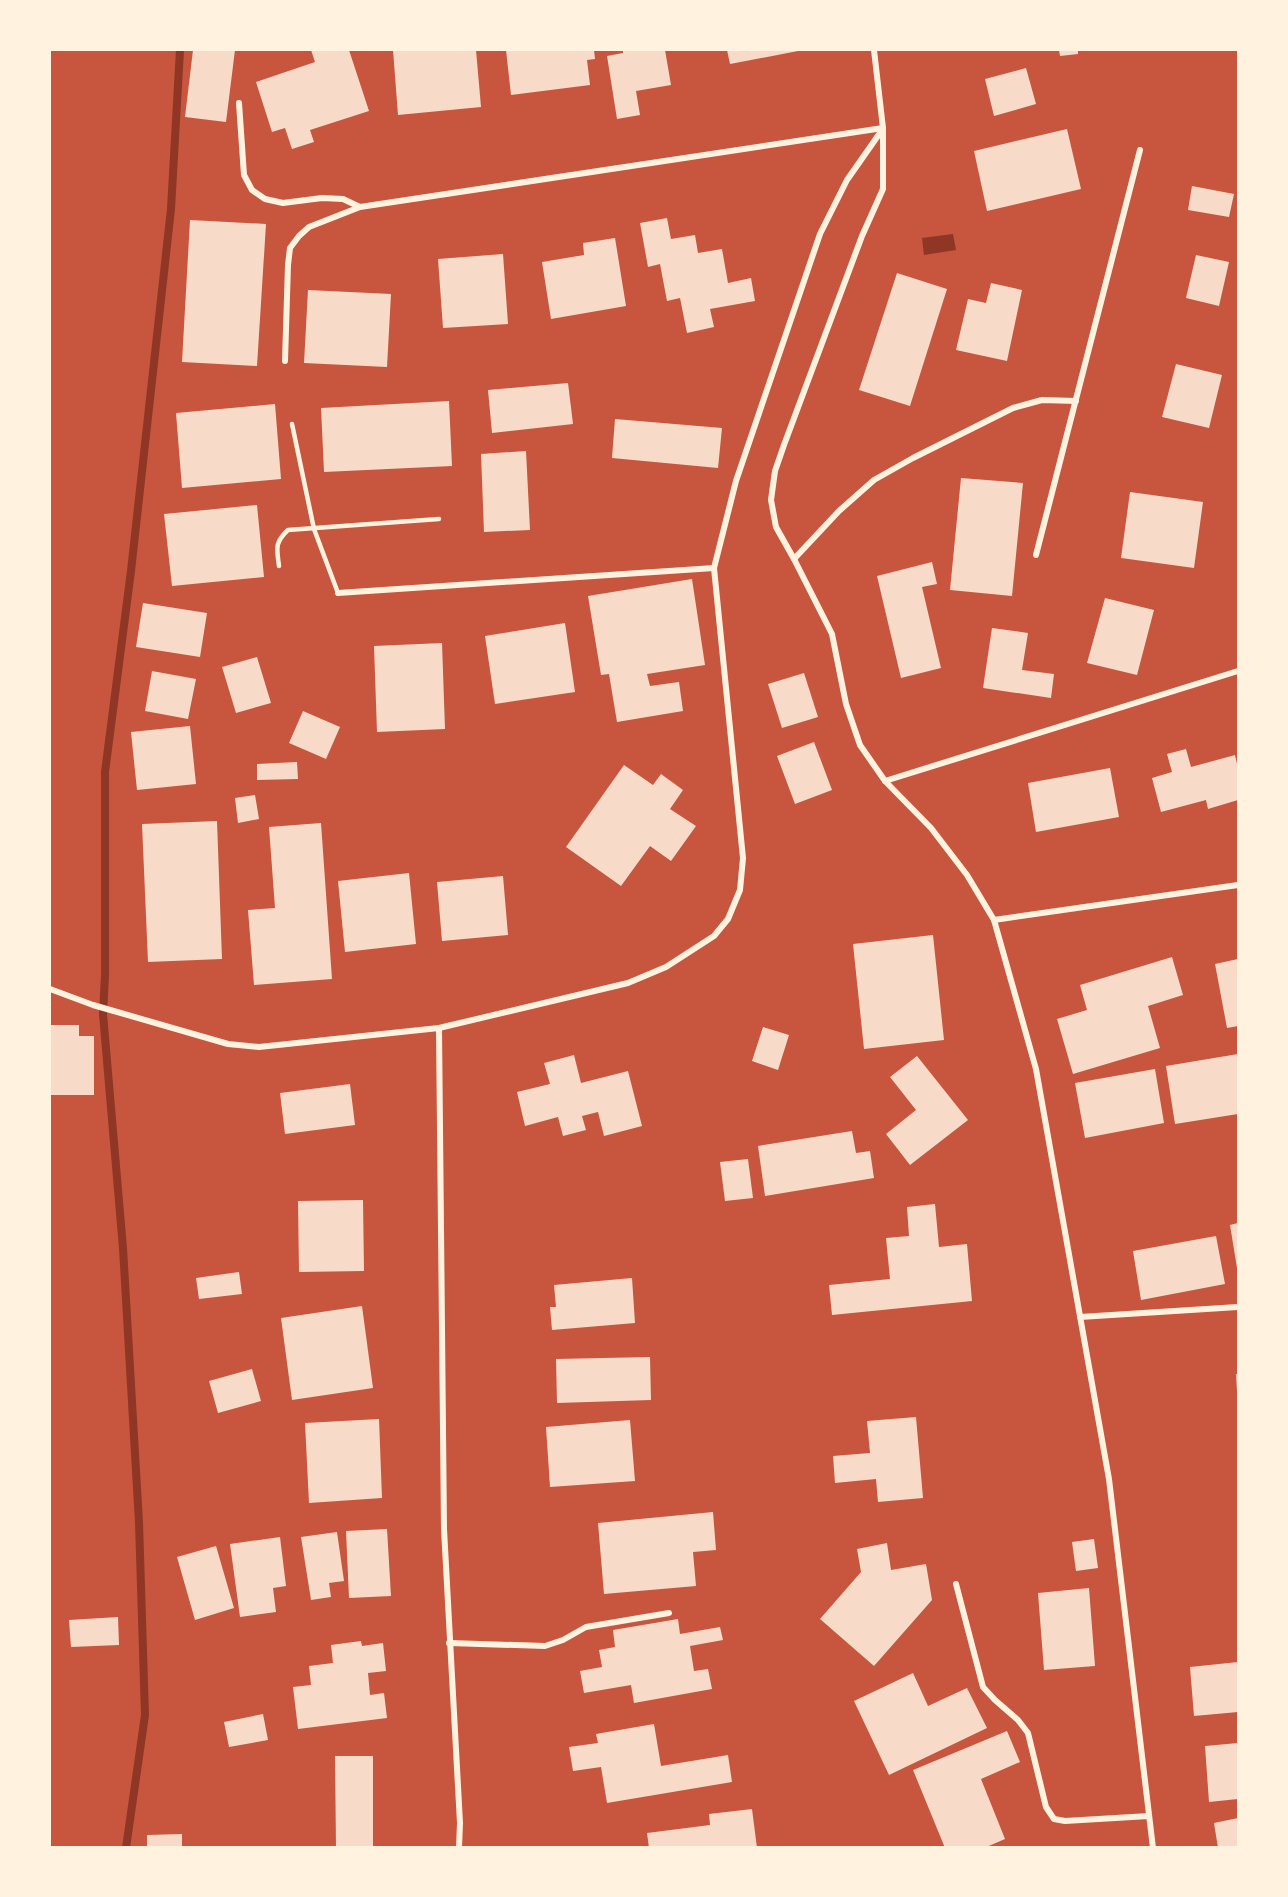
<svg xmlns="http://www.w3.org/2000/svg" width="1288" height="1897" font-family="Merriweather,serif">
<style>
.water{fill:#8f3625}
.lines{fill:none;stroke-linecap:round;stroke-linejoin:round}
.stream{stroke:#8f3625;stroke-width:8}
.building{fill:#f7dbc8}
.service{stroke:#fff3e0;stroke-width:4.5}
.minor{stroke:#fff3e0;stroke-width:6}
</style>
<rect width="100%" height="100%" fill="#c8553d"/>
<path class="water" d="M953,234L956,250L924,255L922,238Z"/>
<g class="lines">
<path class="stream" d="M126,1848L145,1715L139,1522L123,1248L103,1014L105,975V772L131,571L171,209L180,50"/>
</g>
<g class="building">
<path d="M193,50H235L226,122L185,117Z"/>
<path d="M311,50H349L369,111L310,130L314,142L292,149L285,128L272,132L256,82L315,62Z"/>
<path d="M393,50H476L481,107L398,115Z"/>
<path d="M506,50H594L595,59L587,60L590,85L511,95Z"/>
<path d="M623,50H665L671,85L636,91L640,115L617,119L607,56L623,53Z"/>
<path d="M727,50H797L798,51L730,64Z"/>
<path d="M1059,50H1078V54L1060,56Z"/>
<path d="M1026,68L1036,104L994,116L985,79Z"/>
<path d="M1067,129L1081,189L987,211L974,151Z"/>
<path d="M1192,186L1234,194L1229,217L1188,210Z"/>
<path d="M667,218L671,239L695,235L698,253L722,249L728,283L751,278L755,301L710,309L714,327L687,333L680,298L667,301L660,264L648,267L640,223Z"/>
<path d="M190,220L266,224L257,366L182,362Z"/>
<path d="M615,238L626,306L551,319L542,262L584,255L583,243Z"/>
<path d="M503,254L508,324L443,328L438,259Z"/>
<path d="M1196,255L1229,262L1219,306L1186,298Z"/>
<path d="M897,273L947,289L910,406L859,390Z"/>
<path d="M991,283L1022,290L1007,361L956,350L968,299L986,303Z"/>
<path d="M308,290L391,294L387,367L304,363Z"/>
<path d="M1176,364L1222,375L1209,428L1162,417Z"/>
<path d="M568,383L573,424L492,433L488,390Z"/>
<path d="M449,401L452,466L324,472L321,408Z"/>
<path d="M275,404L281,479L182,488L176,413Z"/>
<path d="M615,419L722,428L718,468L612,458Z"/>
<path d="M526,451L530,530L484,532L481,454Z"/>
<path d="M961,478L1023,483L1012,596L950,590Z"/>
<path d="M1130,492L1203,502L1194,568L1121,558Z"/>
<path d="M257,505L264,577L172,586L164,514Z"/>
<path d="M932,562L937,584L922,587L941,668L901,678L877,576Z"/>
<path d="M692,579L705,665L647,674L650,686L679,682L683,711L617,722L609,674L601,675L588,596Z"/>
<path d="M1105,598L1154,610L1137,675L1087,663Z"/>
<path d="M143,603L207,613L200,657L136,647Z"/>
<path d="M565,623L575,692L495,704L485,636Z"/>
<path d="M992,628L1028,633L1022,670L1054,674L1051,698L983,688Z"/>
<path d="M442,643L445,729L377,732L374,646Z"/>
<path d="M257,657L271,703L236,713L222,667Z"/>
<path d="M152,671L196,679L188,719L145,711Z"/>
<path d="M804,673L818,717L782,728L768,684Z"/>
<path d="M303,711L340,727L326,759L289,743Z"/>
<path d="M190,726L196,784L137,790L131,732Z"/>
<path d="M814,742L832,790L795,804L777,756Z"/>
<path d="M1186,749L1191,767L1235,755L1238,768V800L1208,809L1206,800L1161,812L1152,778L1172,772L1167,754Z"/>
<path d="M297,762L298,779L257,780V764Z"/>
<path d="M624,765L653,785L661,774L683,790L670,809L696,826L671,861L650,846L621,886L566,847Z"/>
<path d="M1110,768L1119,817L1036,832L1028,783Z"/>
<path d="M255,795L259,819L238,823L235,798Z"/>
<path d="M217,821L222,959L148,962L142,824Z"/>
<path d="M321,823L332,979L254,985L248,910L275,908L269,827Z"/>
<path d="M409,873L416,944L345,952L338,881Z"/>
<path d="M503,876L508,935L442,941L437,882Z"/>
<path d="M933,935L944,1040L864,1049L853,944Z"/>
<path d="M1172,957L1183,995L1148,1006L1160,1048L1073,1074L1057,1019L1087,1010L1080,985Z"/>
<path d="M1238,959V1026L1227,1028L1215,964Z"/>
<path d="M50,1025H79V1036H94V1095H50Z"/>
<path d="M763,1027L789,1035L778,1070L752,1061Z"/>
<path d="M1238,1054V1114L1175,1124L1166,1066Z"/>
<path d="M574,1055L581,1083L628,1071L642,1126L604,1136L598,1112L582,1116L586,1130L563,1136L558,1117L525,1126L517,1092L550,1084L544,1063Z"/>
<path d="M917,1056L968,1120L910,1165L886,1134L916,1110L890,1077Z"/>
<path d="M1155,1069L1164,1123L1085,1138L1075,1083Z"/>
<path d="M350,1084L355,1125L285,1134L280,1093Z"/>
<path d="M852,1131L856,1153L870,1151L874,1178L765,1196L758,1146Z"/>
<path d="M748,1159L753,1198L725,1201L720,1162Z"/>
<path d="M363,1200L364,1271L299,1272L298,1201Z"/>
<path d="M935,1204L939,1247L967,1244L972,1301L832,1315L829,1285L890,1279L886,1238L909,1236L907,1207Z"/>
<path d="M1238,1223V1268H1237L1230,1225Z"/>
<path d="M1216,1236L1225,1284L1141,1300L1133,1251Z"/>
<path d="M239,1272L242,1294L199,1299L196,1278Z"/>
<path d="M632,1278L635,1323L552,1330L550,1307H556L554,1285Z"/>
<path d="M362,1306L373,1388L292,1400L281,1318Z"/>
<path d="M650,1357L651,1400L557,1403L556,1359Z"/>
<path d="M252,1369L261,1401L218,1413L209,1381Z"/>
<path d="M1236,1374H1238V1391H1237Z"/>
<path d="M916,1417L923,1498L878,1502L876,1479L835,1483L833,1456L870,1453L867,1421Z"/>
<path d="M379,1419L382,1498L309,1503L305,1423Z"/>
<path d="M630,1420L635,1481L550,1487L546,1427Z"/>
<path d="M713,1512L716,1550L693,1552L696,1586L604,1594L598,1523Z"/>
<path d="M387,1529L391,1596L349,1598L346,1531Z"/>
<path d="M337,1532L344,1581L329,1583L331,1597L311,1600L301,1537Z"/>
<path d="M280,1537L286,1586L273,1588L276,1612L240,1617L230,1544Z"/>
<path d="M1094,1539L1098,1568L1076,1571L1072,1542Z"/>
<path d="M887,1543L891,1570L926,1564L932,1600L874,1666L820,1619L861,1572L857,1549Z"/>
<path d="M216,1546L234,1608L195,1620L177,1557Z"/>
<path d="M1089,1588L1095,1666L1044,1670L1038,1593Z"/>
<path d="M118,1617L119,1645L71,1647L69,1620Z"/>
<path d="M678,1619L680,1634L720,1627L723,1640L690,1646L694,1671L708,1669L712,1689L634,1703L631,1685L584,1693L580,1671L602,1667L599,1650L615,1647L613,1630Z"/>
<path d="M361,1641L362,1646L383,1643L386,1671L368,1673L370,1695L384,1693L387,1718L298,1729L293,1687L311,1685L309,1666L333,1663L331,1645Z"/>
<path d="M1238,1662V1712L1194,1716L1190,1667Z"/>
<path d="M913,1673L928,1706L967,1688L987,1728L889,1775L854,1701Z"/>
<path d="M263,1714L268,1740L229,1747L224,1722Z"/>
<path d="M654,1724L661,1766L728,1755L732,1782L607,1803L601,1767L573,1771L569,1747L598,1743L596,1734Z"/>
<path d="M1007,1731L1020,1762L981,1779L1005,1839L984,1848H945L913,1770Z"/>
<path d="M1238,1743V1799L1209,1802L1205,1746Z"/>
<path d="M335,1756H373V1848H336Z"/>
<path d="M752,1809L757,1848H649L647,1833L710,1825L709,1814Z"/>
<path d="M1238,1818V1848H1218L1214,1823Z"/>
<path d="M182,1834V1848H147V1835Z"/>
</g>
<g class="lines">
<g class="service">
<path d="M292,424L314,529L338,593"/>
<path d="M279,566C277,549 274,543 288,530L439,519"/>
</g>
<g class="minor">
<path d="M874,50L883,128V189L862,236L784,445L775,471L771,500L776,527L794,559L832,634L846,704L860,745L885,781L931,828L967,875L994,920L1036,1069L1109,1479L1153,1848"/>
<path d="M239,103L244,175L252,190L265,199L283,203L322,198L343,199L360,207"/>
<path d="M285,361L288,265L290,248L299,236L309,227L360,207L883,128"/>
<path d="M1036,555L1140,150"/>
<path d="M794,559L839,511L874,480L913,458L1013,408L1042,400L1076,401"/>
<path d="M338,593L714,568"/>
<path d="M885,781L1238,671"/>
<path d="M994,920L1238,885"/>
<path d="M50,989L93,1005L228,1044L259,1047L439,1028L628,983L666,967L714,936L728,919L740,890L743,858L714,568L736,481L820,234L847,180L882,130"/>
<path d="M439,1028L444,1529L460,1823L459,1848"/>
<path d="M1080,1317L1238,1307"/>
<path d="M956,1584L983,1687L995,1700L1018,1720L1028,1733L1046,1807L1054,1819L1065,1821L1149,1816"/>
<path d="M449,1643L545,1646L563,1640L586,1627L669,1613"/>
</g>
</g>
<rect width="1288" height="1897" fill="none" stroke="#fff3e0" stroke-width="102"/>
</svg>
